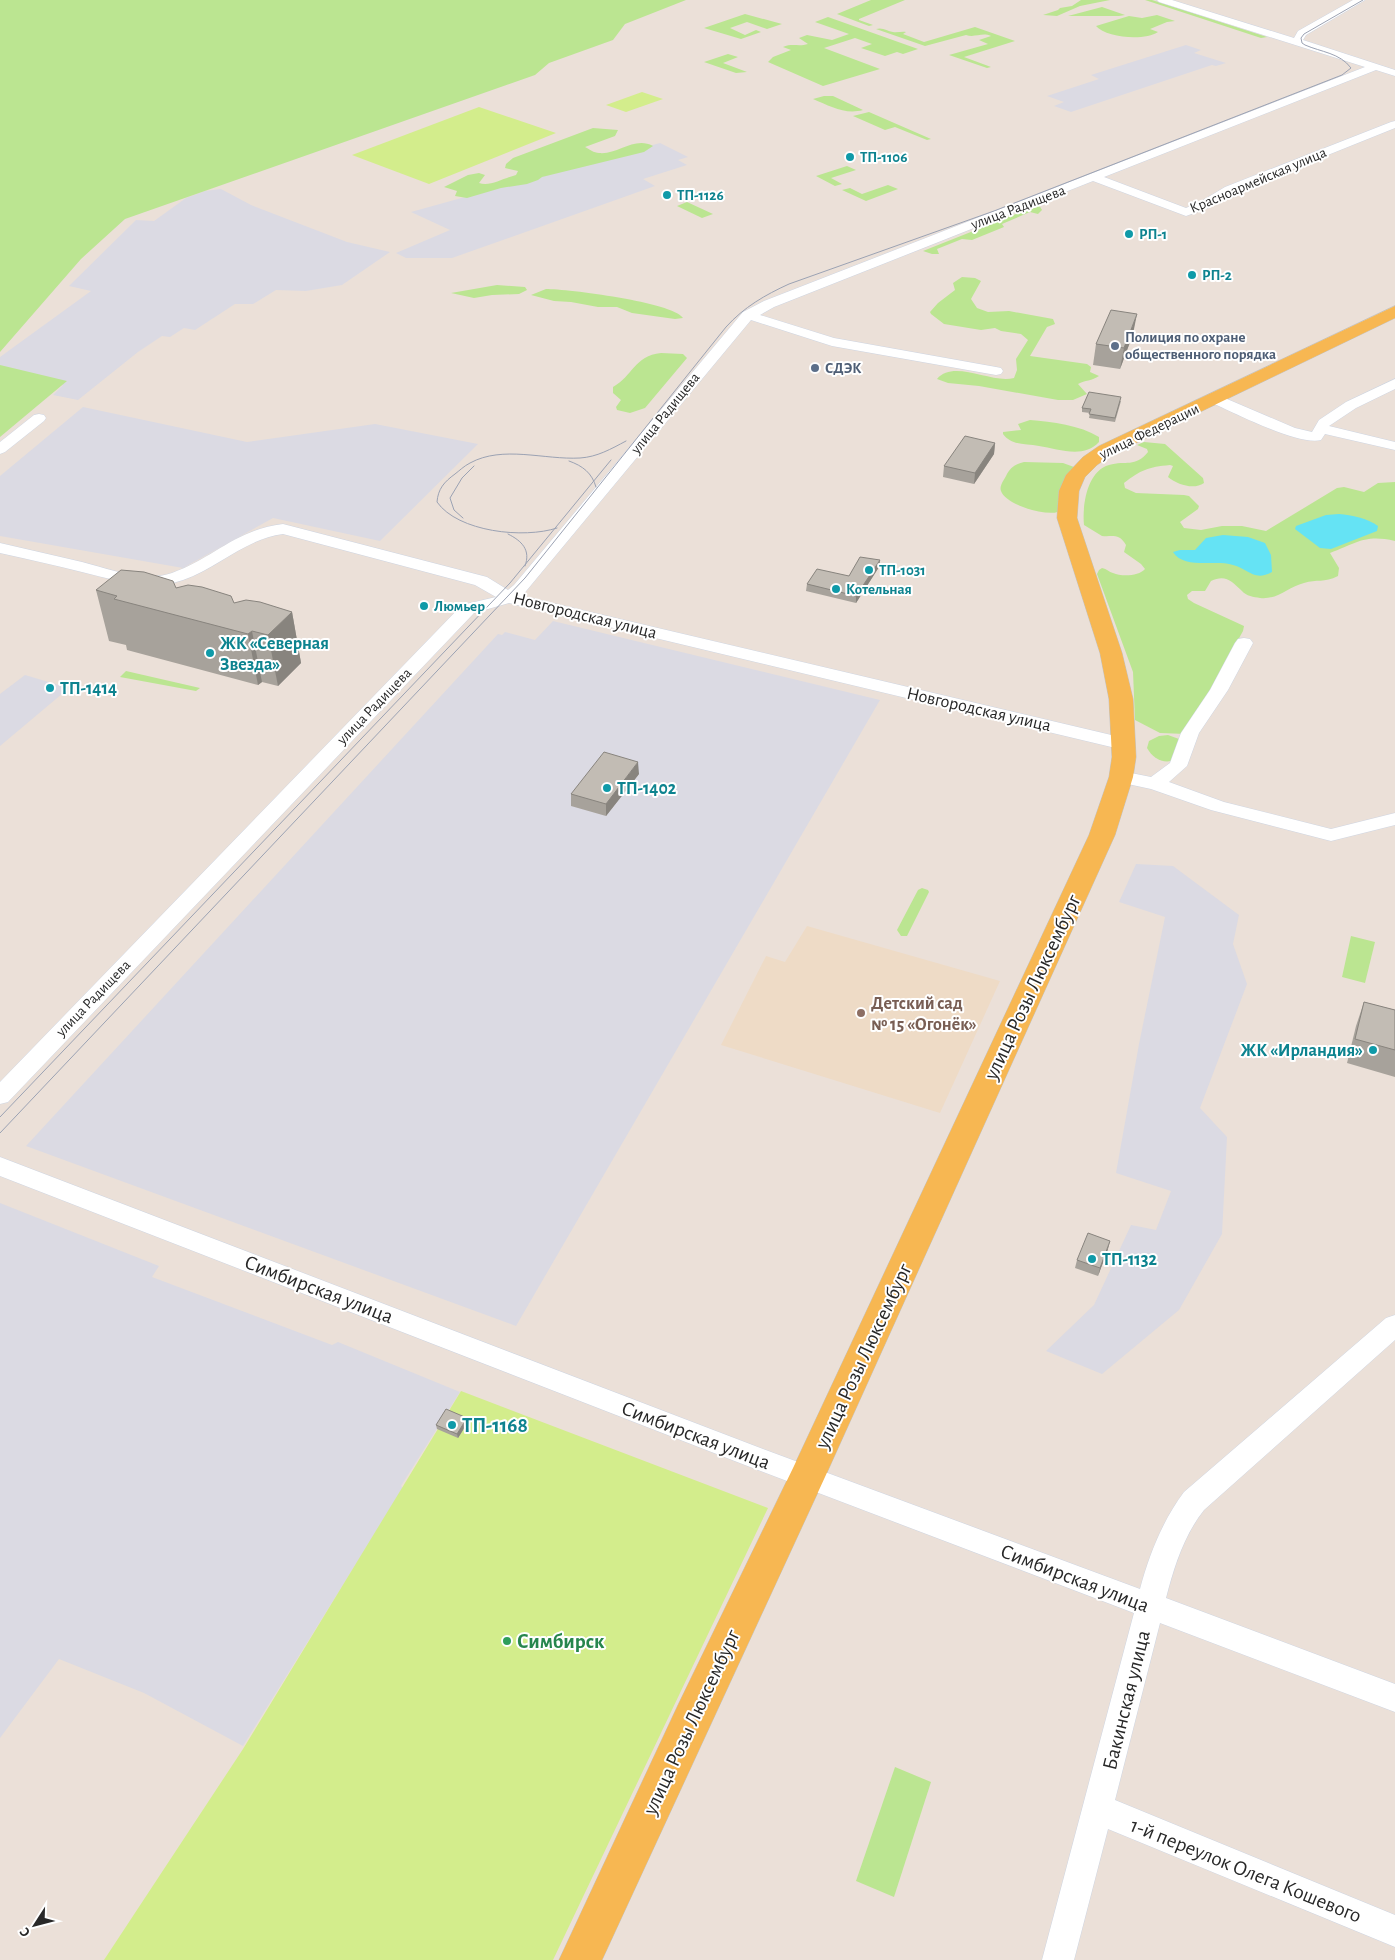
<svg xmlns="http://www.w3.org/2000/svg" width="1395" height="1960" font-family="'Alegreya Sans',sans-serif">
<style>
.industrial{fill:#dbdae3}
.education{fill:#eedbc6}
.green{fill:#bbe591}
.pitch{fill:#d3ed8c}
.water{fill:#65e3f4}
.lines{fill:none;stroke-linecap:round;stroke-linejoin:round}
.minor-casing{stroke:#ced5e2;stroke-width:1}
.major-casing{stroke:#c3c3c3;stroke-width:1}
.minor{fill:#fff;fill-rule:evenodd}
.major{fill:#f7b752;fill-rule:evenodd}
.tram{stroke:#9ba2b3;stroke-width:1}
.wall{fill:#a7a29b}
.shaded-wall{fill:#88847e}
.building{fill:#c2bcb4;stroke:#88847e}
.culture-dot{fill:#0f9aa8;stroke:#fff;stroke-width:2}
.service-dot{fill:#5c6f8a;stroke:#fff;stroke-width:2}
.education-dot{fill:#8d6e63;stroke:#fff;stroke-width:2}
.leisure-dot{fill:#2e9e5b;stroke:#fff;stroke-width:2}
.labels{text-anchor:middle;stroke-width:4;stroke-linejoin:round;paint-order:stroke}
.far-culture-label{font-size:15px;font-weight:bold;fill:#0d838f;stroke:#fff;text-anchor:start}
.far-street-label{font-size:15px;fill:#282828;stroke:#fff}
.far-service-label{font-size:15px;font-weight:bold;fill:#4e5e75;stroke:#fff;text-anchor:start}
.street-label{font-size:18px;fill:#282828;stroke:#fff}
.culture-label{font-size:18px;font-weight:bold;fill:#0d838f;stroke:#fff;text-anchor:start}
.education-label{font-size:18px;font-weight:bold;fill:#785e54;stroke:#fff;text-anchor:start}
.near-street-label{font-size:21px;fill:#282828;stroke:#fff}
.near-culture-label{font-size:21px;font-weight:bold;fill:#0d838f;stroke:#fff;text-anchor:start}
.near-leisure-label{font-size:21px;font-weight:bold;fill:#27864d;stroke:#fff;text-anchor:start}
</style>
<rect width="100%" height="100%" fill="#ebe0d8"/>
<g class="industrial">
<path d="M1186,45L1201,50L1194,53L1226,63L1216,66L1212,65L1071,112L1054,106L1064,102L1047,96L1099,79L1091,75Z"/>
<path d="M660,143L688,157L678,160L687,165L643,179L655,186L452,258H406L396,253L450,230L411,212Z"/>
<path d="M221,189L251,205L347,242L390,252L342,285L306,291L276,290L253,304H235L195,330L184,328L170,337L162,336L138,352L78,400L53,395L63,385L0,371V357L91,291L69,286L136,220L154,221L186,198L205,191Z"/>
<path d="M83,407L247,442L375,424L478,444L380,541L273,518L183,568L0,536V476Z"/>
<path d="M553,621L880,700L516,1326L26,1146L498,634L502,635L505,632L535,640Z"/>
<path d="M25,675L69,688L0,746V694Z"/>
<path d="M1136,864L1173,866L1239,915L1233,944L1247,984L1200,1108L1227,1137L1222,1234L1179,1310L1102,1374L1046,1351L1094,1305L1131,1225L1156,1230L1171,1191L1116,1173L1139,1044L1165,917L1119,902Z"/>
<path d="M0,1203L159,1266L152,1277L332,1345L338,1342L460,1392L401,1486L403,1488L243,1746L144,1693L59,1659L0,1738Z"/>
</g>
<path class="education" d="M807,926L1000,981L940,1113L721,1045L766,956L785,962Z"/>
<g class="green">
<path d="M0,0H686L625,24L613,40L549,63L535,75L125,219L81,259L0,352Z"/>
<path d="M871,0H905L859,19V20L873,25L869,26L837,14Z"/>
<path d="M1081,0H1110L1080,6L1057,16L1043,15L1058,10L1060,8L1072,6Z"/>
<path d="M1145,0H1152L1267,37L1261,38Z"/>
<path d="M1102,7L1125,15L1119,16H1068Z"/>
<path d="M745,14L782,24L767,29L747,22L730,28L745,35L756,30L761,32L741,39L704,28Z"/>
<path d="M1157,15L1175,21L1167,22L1150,29L1158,32C1145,41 1106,38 1096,26L1129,16L1142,18Z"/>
<path d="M828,17L918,49L903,54L897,52L885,56L861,48L872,44L855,38L824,48L880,69L823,86L768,62L773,57L791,50L783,47C792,43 799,47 808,44L799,38L807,35L832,40L849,34L815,22Z"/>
<path d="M975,27L1015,41L964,57L991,67L987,68L949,55L988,44L979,40L991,36C982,32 975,38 966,35L925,46L876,29C883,27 887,31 893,32C897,33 902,31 906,32L903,34L924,42Z"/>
<path d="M728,54L738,57L723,63L747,72L736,73L704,62Z"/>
<path d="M824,96H833L863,110C845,115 830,106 813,99Z"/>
<path d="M869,112L931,139L927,140L895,127L885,130L853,116Z"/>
<path d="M593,128L618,130L615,136L585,147C589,149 594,153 599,153C618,155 634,136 653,146L644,152L542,177L538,180L527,184L501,188L467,198L455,196L457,191L444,187L468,175L479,173L485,175L479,183C490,187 504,178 516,175L518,171L505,168L506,164L513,158Z"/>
<path d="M847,166L856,170L831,178L842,184L835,186L816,176Z"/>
<path d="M888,185L898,189L866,201L842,190L850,188L862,194Z"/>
<path d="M687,202L713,214L702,218L677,206Z"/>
<path d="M1039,205L1042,210L1038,214L1030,212L1002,224L1004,227L972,240L962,239L937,249L939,254H932L923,251Z"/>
<path d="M962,277L975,278L981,281L971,299L977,308L988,312L1009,311L1053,319L1055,324L1047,327L1030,356L1087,364L1091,367L1090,372L1099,376C1092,381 1085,380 1078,384L1087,394L1073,400H1058L979,386L948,383L937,379C954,359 991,384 1014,378L1017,370L1016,359L1028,340L1021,334L1001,331L995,328L981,330L944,324L931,314L930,312L938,303L955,290L953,283Z"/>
<path d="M497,285L525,287L527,290L519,294L492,295L474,298L451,293Z"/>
<path d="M546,289C567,289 673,302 683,318L675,319L632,313L617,307H598L571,302L554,301L531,295Z"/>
<path d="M661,353L683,354L687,358L645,408L630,413L617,410L616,407L621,400L613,393V387C633,376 634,356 661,353Z"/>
<path d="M0,365L67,381L0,437Z"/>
<path d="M1030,420C1052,422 1080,425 1099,437V442C1084,459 1058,449 1039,446C1025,443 1012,446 1003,434V432L1021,430L1018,424Z"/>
<path d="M1144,442L1165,444L1203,478L1204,483C1194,490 1178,485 1168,477L1173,466L1170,465C1148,467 1141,470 1124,483L1125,488L1136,493L1184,495L1189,496L1199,506L1198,509L1180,522L1184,528L1201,530L1222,526H1242L1266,531L1337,488L1344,487L1364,492L1378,483L1395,482V541C1365,534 1357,543 1330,553L1339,568L1338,576C1324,583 1317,579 1304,583C1288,587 1278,600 1260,598C1254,597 1246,596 1242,591C1232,582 1226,574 1211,581L1205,591H1192L1187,595L1188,599L1194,603L1244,626L1243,631L1186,734L1160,733L1135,720L1133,672L1097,574L1099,570L1102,568C1107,569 1109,572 1113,573C1122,577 1139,576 1145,569L1141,564L1124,552L1126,545C1119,533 1113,537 1102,536L1084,525C1082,506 1087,471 1109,465C1126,460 1135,468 1148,452L1147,449L1137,445Z"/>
<path d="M1024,462L1063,463L1074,467L1058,512C1044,516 1006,505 1001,491C999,486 1004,480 1006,476C1010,467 1016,464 1024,462Z"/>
<path d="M126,671L200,688L196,691L120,677Z"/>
<path d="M1168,735L1179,739L1171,761C1161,763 1152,757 1147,748L1149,741L1159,736Z"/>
<path d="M922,888L928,890L929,892L907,936H901L897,930L918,890Z"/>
<path d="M1351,936L1375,942L1365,983L1342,977Z"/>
<path d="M895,1767L931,1782L894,1897L856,1881Z"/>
</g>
<g class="pitch">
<path d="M642,92L663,99L626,112L606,105Z"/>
<path d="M479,107L556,133L429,184L352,155Z"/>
<path d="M461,1391L768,1508L553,1960H104L243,1749Z"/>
</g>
<g class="water">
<path d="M1339,514C1352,515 1367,518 1378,526L1377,531L1331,549L1320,548L1295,529L1296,526L1326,515Z"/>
<path d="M1223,535L1248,537L1265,543L1271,555L1272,572C1254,582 1249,569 1233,565C1216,559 1184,570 1173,552L1180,550H1195L1206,538Z"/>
</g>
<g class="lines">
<defs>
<g id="minor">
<path d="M1157,0H1172L1294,38L1298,31L1353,0H1365L1306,35L1303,40L1395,70V76L1376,70L1104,177L1186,208L1200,202L1225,187L1391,122L1395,121V128L1233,193L1208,208L1186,216L1093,181L774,307L760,315L834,338L996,367L1001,368L1003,371L1001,374L996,375L832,346L751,320L522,596L1124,738L1131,740L1133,744L1131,748L1124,750L509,603L474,613L8,1102L0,1104V1082L462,605L496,597L475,585L283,534C245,539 218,568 183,580C149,592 116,580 82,572C55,565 27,559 0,553V543C27,549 55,556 82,562C110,569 144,583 172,573C214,558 235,530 283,524L487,577L508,590L514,585L743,312L764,301L1365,67L1159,2Z"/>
<path d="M1395,379V389L1356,408L1329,426L1395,442V450L1325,434L1321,440C1298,446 1233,412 1210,402L1208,399L1210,396H1220L1295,428L1312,432L1319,420L1346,402Z"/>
<path d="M39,414L44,415L46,418L44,421L5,452L0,454V442L34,415Z"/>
<path d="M1244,638L1250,639L1253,643L1228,690L1199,733L1187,766L1169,782L1224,802L1331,829L1395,813V825L1331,841L1211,810L1151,789L1114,781L1112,777L1114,773L1121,771L1151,777L1170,763L1181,733L1210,690L1235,643L1238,639Z"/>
<path d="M0,1157L763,1449L1140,1589C1149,1555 1163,1520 1184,1492L1386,1318L1395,1315V1340L1204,1510C1184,1535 1174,1567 1166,1598L1395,1684V1712L1160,1623L1115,1800L1395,1915V1947L1108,1829L1074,1960H1042L1134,1613L745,1465L0,1176Z"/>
</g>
<path id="major" d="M1395,306V318L1113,454L1097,465L1085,477L1079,491L1077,518L1122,653L1133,699L1136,757L1133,777L1115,835L825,1477L602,1960H559L678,1705L794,1466L1089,835L1109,777L1112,757L1109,699L1100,653L1057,518L1059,491L1066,475L1083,457L1099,446Z"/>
</defs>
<use href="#minor" class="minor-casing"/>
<use href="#major" class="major-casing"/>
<use href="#minor" class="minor"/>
<use href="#major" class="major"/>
<g class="tram">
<path d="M569,461C583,466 592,473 596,487"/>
<path d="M463,518L454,510L450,498L462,478L474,466"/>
<path d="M557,528C524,539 458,532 437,502C438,489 444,482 455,474C459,471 464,466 470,463C503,445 544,460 580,458C597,457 611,449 626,441"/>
<path d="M508,534C522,541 531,550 525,566"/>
<path d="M0,1117L510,583L611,460"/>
<path d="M0,1133L525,578L726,327C744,307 765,295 789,284L994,211L1342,75L1351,68C1340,53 1321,52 1305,45L1302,43L1301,38L1304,34L1363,0"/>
</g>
</g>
<g class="wall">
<path d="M1133,334L1120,369L1093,365L1096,344Z"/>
<path d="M1121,401L1115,422L1089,418L1090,413L1082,412V408Z"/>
<path d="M995,443L994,454L974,484L943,477L944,466Z"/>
<path d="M880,560L879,567L856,603L806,591L807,584L849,576Z"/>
<path d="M176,588L234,603L292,612L301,663L278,686L262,682L258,685L127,650L126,645L109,641L96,590Z"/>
<path d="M639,774L606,816L571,806V794Z"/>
<path d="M1364,1002L1395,1010V1077L1347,1063L1356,1026Z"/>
<path d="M1108,1249L1098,1276L1075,1268L1077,1260Z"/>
<path d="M467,1418L468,1422L458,1438L437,1429L436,1425Z"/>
</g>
<g class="shaded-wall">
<path d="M1137,314L1133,334L1120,369L1124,348Z"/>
<path d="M995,443L994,454L974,484L975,473Z"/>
<path d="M880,560L879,567L856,603V596Z"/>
<path d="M292,612L301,663L278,686L268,635Z"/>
<path d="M252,631L262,682L258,685L248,634Z"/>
<path d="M638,762L639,774L606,816V804Z"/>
<path d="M1110,1241L1108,1249L1098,1276L1100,1268Z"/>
<path d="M467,1418L468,1422L458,1438L457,1434Z"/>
</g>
<g class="building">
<path d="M1111,310L1137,314L1124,348L1096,344Z"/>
<path d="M1089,392L1121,397L1115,418L1089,414L1091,409L1082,408Z"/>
<path d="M965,436L995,443L975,473L944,466Z"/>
<path d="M860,557L880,560L856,596L807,584L817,569L849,576Z"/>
<path d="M121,570L144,572L173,581L176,588L188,585L202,587L231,596L234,603L246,600L260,602L292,612L268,635L252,631L248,634L114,599L117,596L96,590Z"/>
<path d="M604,752L638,762L606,804L571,794Z"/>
<path d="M1364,1002L1395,1010V1050L1355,1039Z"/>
<path d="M1088,1233L1110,1241L1100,1268L1077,1260Z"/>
<path d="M446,1409L467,1418L457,1434L436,1425Z"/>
</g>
<g class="culture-dot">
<circle cx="850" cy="157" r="5"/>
<circle cx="667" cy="195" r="5"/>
<circle cx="1129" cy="234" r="5"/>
<circle cx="1192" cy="275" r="5"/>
<circle cx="869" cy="570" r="5"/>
<circle cx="836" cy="589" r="5"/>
<circle cx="424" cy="606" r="5"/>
<circle cx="210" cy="653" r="5"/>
<circle cx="50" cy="688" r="5"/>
<circle cx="607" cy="788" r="5"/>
<circle cx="1373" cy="1050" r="5"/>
<circle cx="1092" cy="1259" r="5"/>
<circle cx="452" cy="1425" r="5"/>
</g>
<g class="service-dot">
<circle cx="1115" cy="346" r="5"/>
<circle cx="815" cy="368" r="5"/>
</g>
<circle class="education-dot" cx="861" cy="1013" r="5"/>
<circle class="leisure-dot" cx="507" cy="1641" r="5"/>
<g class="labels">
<g class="far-culture-label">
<text x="860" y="162">ТП-1106</text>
<text x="677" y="200">ТП-1126</text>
<text x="1139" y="239">РП-1</text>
<text x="1202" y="280">РП-2</text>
<text x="879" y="575">ТП-1031</text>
<text x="846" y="594">Котельная</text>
<text x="434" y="611">Люмьер</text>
</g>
<g class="far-street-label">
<text transform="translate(1258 180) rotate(-23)" y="5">Красноармейская улица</text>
<text transform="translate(1018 207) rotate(-21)" y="5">улица Радищева</text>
<text transform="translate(665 413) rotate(-51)" y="5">улица Радищева</text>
<text transform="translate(1149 431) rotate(-26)" y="5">улица Федерации</text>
<text transform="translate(374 706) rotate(-46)" y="5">улица Радищева</text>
<text transform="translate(93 998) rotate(-46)" y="5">улица Радищева</text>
</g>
<g class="far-service-label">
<text x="1125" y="342">Полиция по охране<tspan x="1125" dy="17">общественного порядка</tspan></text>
<text x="825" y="373">СДЭК</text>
</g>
<g class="street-label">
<text transform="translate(585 615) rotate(14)" y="6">Новгородская улица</text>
<text transform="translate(979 709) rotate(13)" y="6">Новгородская улица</text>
</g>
<g class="culture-label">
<text x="220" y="649">ЖК «Северная<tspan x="220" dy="21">Звезда»</tspan></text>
<text x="60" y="694">ТП-1414</text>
<text x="617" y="794">ТП-1402</text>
<text x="1363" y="1056" text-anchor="end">ЖК «Ирландия»</text>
<text x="1102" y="1265">ТП-1132</text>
</g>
<g class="education-label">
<text x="871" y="1009">Детский сад<tspan x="871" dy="21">№ 15 «Огонёк»</tspan></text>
</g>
<g class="near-street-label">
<text transform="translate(1032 987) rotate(-65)" y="7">улица Розы Люксембург</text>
<text transform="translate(319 1289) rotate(21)" y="7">Симбирская улица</text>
<text transform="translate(863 1356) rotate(-65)" y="7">улица Розы Люксембург</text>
<text transform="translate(696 1435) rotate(21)" y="7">Симбирская улица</text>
<text transform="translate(1075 1578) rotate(21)" y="7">Симбирская улица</text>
<text transform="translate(1126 1700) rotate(-76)" y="7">Бакинская улица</text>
<text transform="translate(691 1722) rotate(-65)" y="7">улица Розы Люксембург</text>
<text transform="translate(1246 1870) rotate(22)" y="7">1-й переулок Олега Кошевого</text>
</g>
<g class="near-culture-label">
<text x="462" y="1432">ТП-1168</text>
</g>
<g class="near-leisure-label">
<text x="517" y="1648">Симбирск</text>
</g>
</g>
<g transform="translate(35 1925) rotate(234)" stroke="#ffffff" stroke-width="4" paint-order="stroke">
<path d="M0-4L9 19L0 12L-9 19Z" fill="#282828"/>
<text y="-8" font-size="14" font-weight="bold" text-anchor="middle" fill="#282828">С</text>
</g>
</svg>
